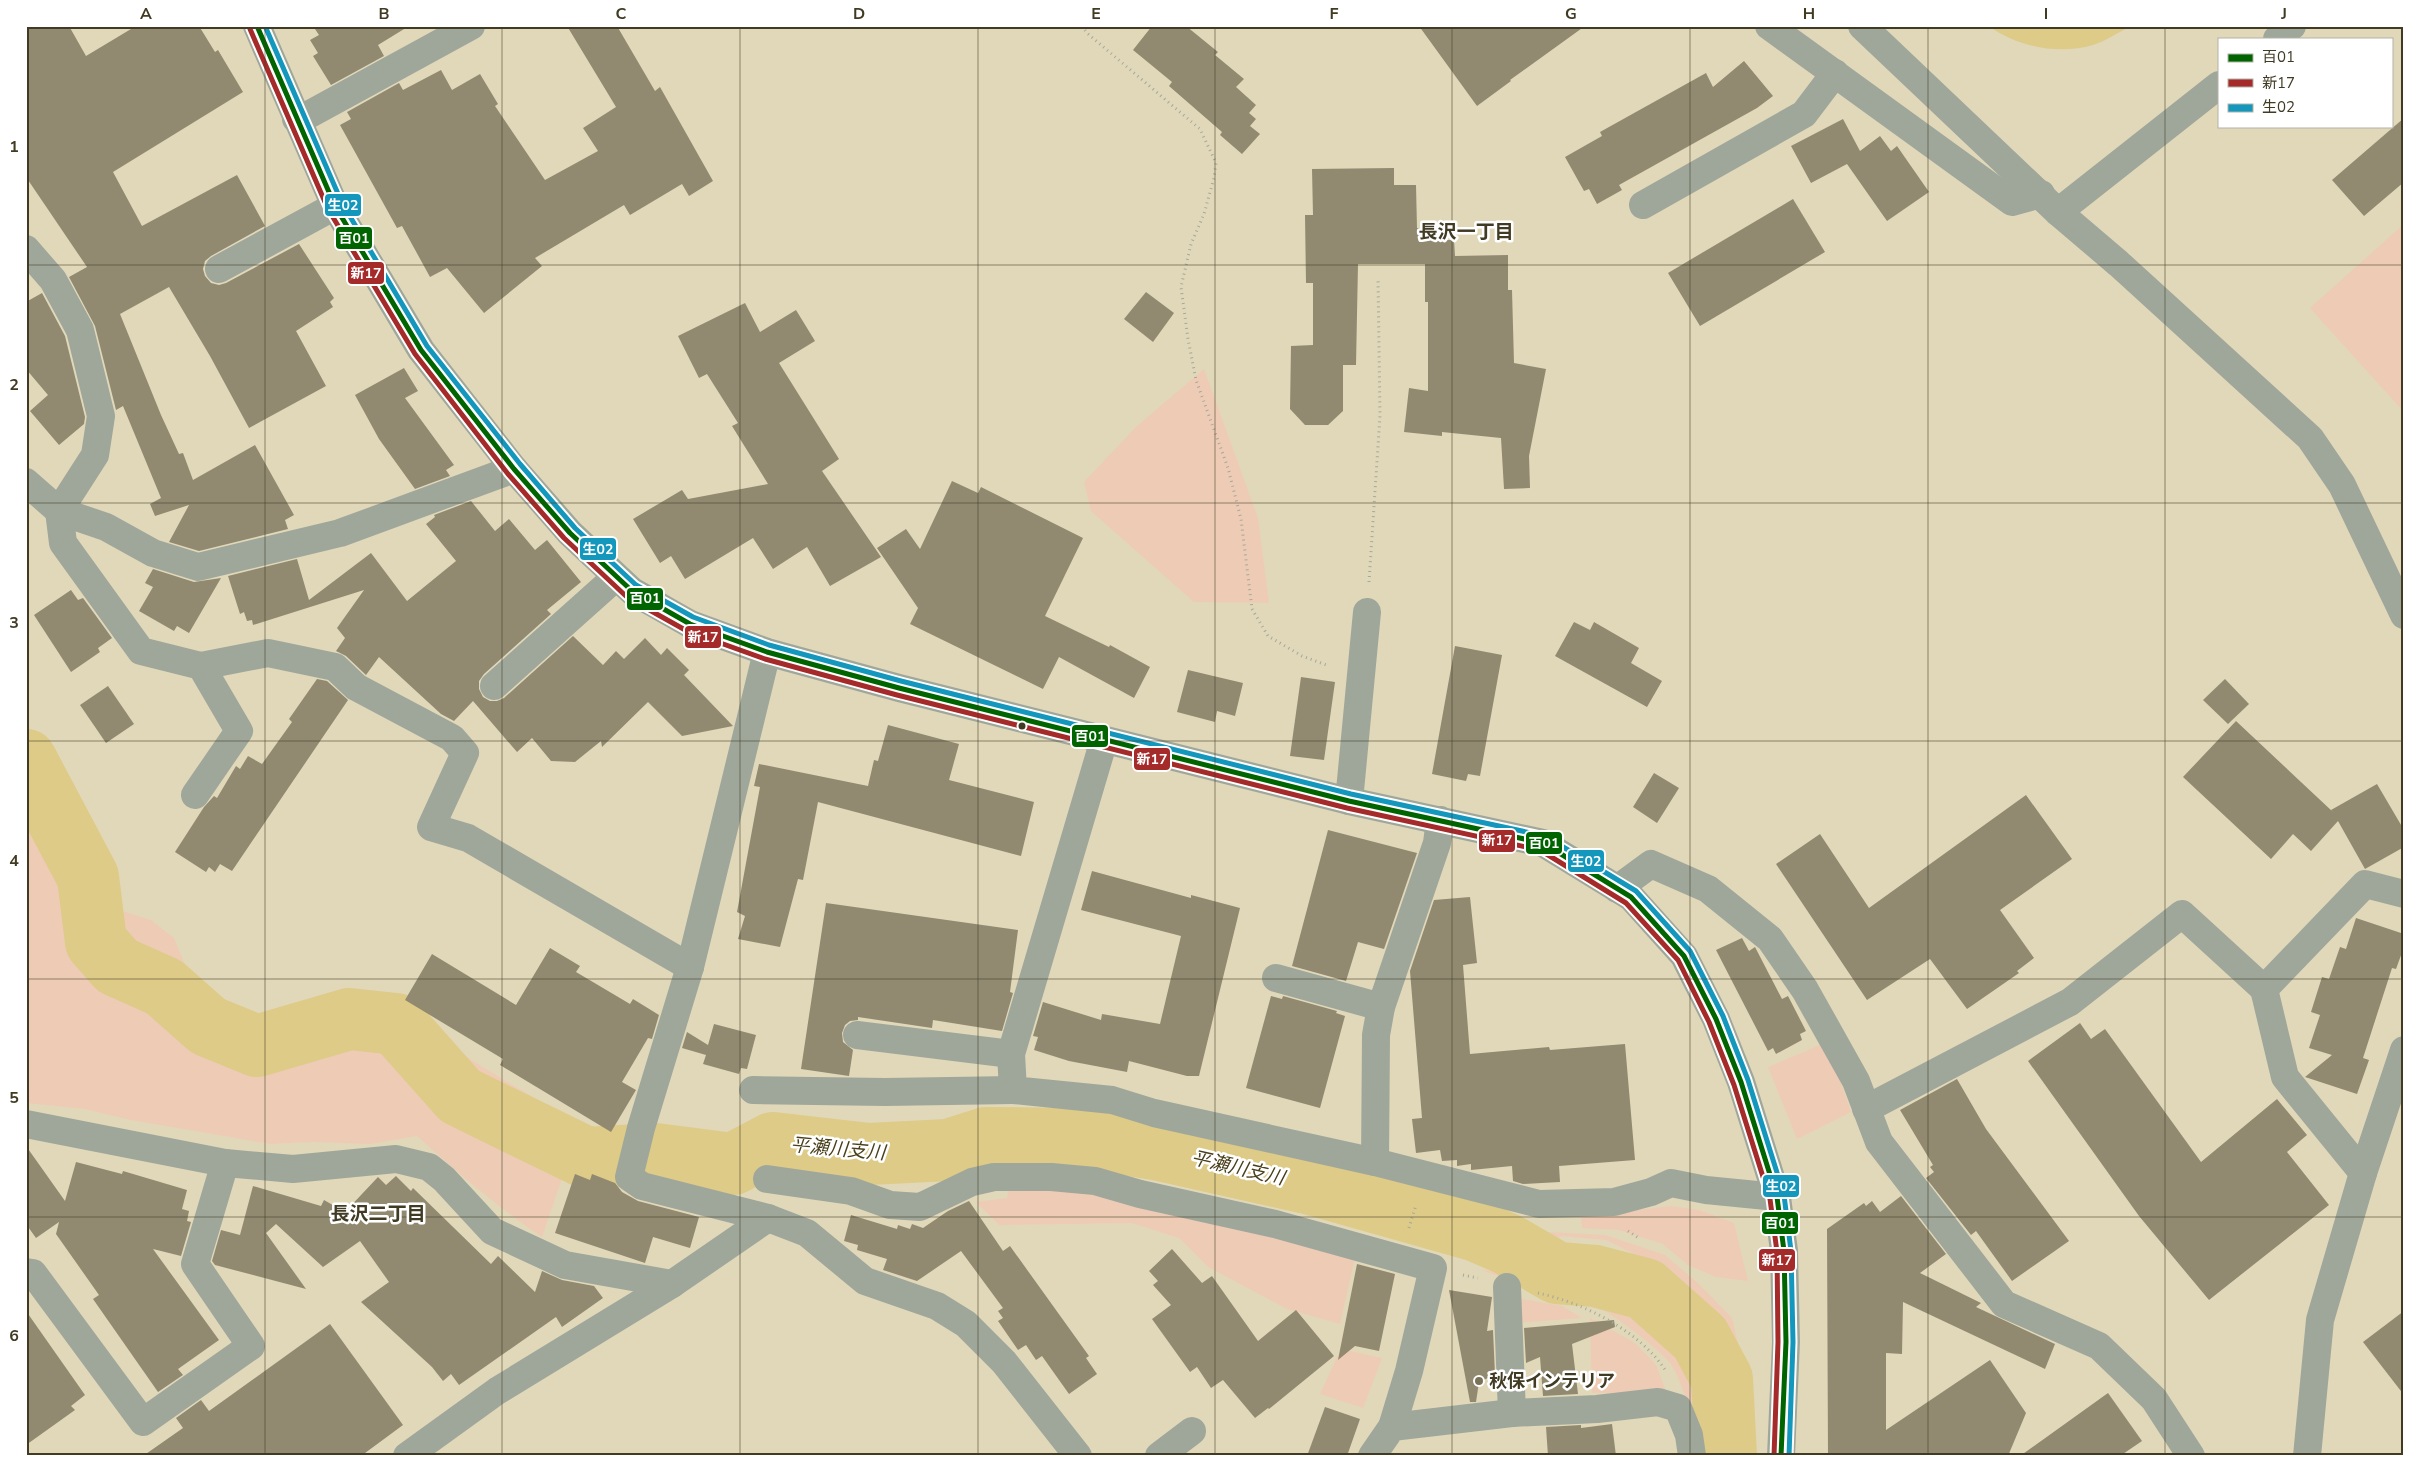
<svg xmlns="http://www.w3.org/2000/svg" width="2430" height="1482" font-family="'Nunito Sans','Noto Sans JP',sans-serif">
<style>
.green{fill:#eecbb5}
.water{fill:#ddcb87}
.lines{fill:none;stroke-linecap:round;stroke-linejoin:round}
.river{stroke:#ddcb87;stroke-width:62}
.building{fill:#918a71}
.path{stroke:#a5a89a;stroke-width:3;stroke-dasharray:1 4;stroke-linecap:butt}
.minor{stroke:#9fa79b;stroke-width:28}
.bus-1-casing{stroke:#fff;stroke-width:9}
.bus-2-casing{stroke:#fff;stroke-width:9}
.bus-3-casing{stroke:#fff;stroke-width:9}
.bus-1{stroke:#006400;stroke-width:5}
.bus-2{stroke:#a52a2a;stroke-width:5}
.bus-3{stroke:#1497bd;stroke-width:5}
.grid{fill:none;stroke:#413b24;stroke-width:1;stroke-opacity:0.55}
.bus-dot{fill:#413b24;stroke:#fff;stroke-width:2}
.poi-dot{fill:#797258;stroke:#fff;stroke-width:2}
.labels{text-anchor:middle;stroke-width:5;stroke-linejoin:round;paint-order:stroke}
.poi-label{font-size:18px;font-weight:bold;fill:#413b24;stroke:#fff;text-anchor:start}
.neighbourhood-label{font-size:19px;font-weight:bold;fill:#413b24;stroke:#fff}
.water-label{font-size:19px;font-style:italic;fill:#493f1b;stroke:#fff}
.line-badge{stroke:#fff;stroke-width:2}
.badge-label{font-size:14px;text-anchor:middle;font-weight:bold;fill:#fff}
.neatline{fill:none;stroke:#413b24;stroke-width:2}
.grid-label{font-size:16px;text-anchor:middle;font-weight:bold;fill:#413b24}
</style>
<rect width="100%" height="100%" fill="#e1d8b9"/>
<g class="green">
<path d="M2404,224V412L2310,308Z"/>
<path d="M1204,369L1258,518L1269,603L1194,602L1091,511L1084,482L1136,427Z"/>
<path d="M26,794L73,871L113,908L151,920L174,938L187,970L220,1008L261,1020L300,1019L344,1002L385,997C439,1044 503,1078 563,1116L566,1167L542,1237C497,1207 457,1172 417,1136L370,1144L313,1142L270,1144L131,1120L85,1109L26,1103Z"/>
<path d="M1827,1042L1851,1112L1797,1139L1768,1067Z"/>
<path d="M1010,1181L1096,1187L1356,1253L1340,1324L1287,1309L1208,1267L1179,1238L1132,1223L999,1225L976,1202L1007,1198Z"/>
<path d="M1671,1206L1699,1210L1734,1223L1748,1281L1716,1277L1688,1265L1663,1244L1619,1230L1582,1228L1581,1217Z"/>
<path d="M1511,1230L1605,1235L1665,1255L1699,1284L1732,1318L1742,1361L1739,1421L1733,1417L1721,1350L1692,1317L1652,1284V1263L1606,1240L1561,1236L1548,1246L1522,1242Z"/>
<path d="M1567,1242L1603,1248L1643,1264L1644,1280L1580,1266L1544,1252Z"/>
<path d="M1482,1270L1582,1280L1642,1299L1710,1362L1717,1385V1456H1705C1696,1432 1683,1381 1670,1363C1658,1347 1597,1302 1577,1296C1545,1286 1513,1283 1482,1270Z"/>
<path d="M1517,1298L1562,1306L1582,1318L1515,1323Z"/>
<path d="M1590,1318L1635,1343L1656,1365L1667,1394L1592,1393Z"/>
<path d="M1341,1349L1382,1358L1363,1408L1320,1394Z"/>
</g>
<path class="water" d="M1989,26H2131C2119,32 2106,41 2093,45C2059,55 2017,47 1989,26Z"/>
<g class="lines">
<path class="river" d="M26,760L88,877L96,942L117,966L164,987L208,1026L257,1046L349,1019L396,1024L460,1096L587,1158L655,1154L733,1164L773,1143L869,1154L948,1150L986,1138L1093,1139L1160,1150L1307,1183L1477,1231L1507,1244L1557,1273L1595,1276L1645,1289L1700,1338L1722,1379L1726,1456"/>
</g>
<g class="building">
<path d="M26,26H69L86,56L136,26H199L215,52L218,50L243,92L113,172L142,226L237,175L265,226L211,256L205,261L203,269L205,276L211,283L219,285L226,283L299,244L334,298L330,302L333,307L296,331L326,386L249,428L210,356L169,287L120,314L161,415L179,454L183,453L193,480L255,445L294,515L285,520L288,529L199,551L169,542L189,505L155,516L150,504L161,498L123,406L116,410L95,326L69,277L87,267L26,177Z"/>
<path d="M313,26H409L378,45L384,56L331,85L313,56L318,53L310,40L319,35Z"/>
<path d="M567,26H617L655,91L660,87L713,181L689,196L682,184L630,215L624,205L535,258L542,266L484,313L447,268L430,277L402,226L397,228L340,125L351,119L347,112L399,83L403,90L441,70L452,90L480,74L498,104L495,106L545,180L598,151L583,128L616,107Z"/>
<path d="M1152,26H1186L1218,52L1215,55L1244,79L1236,87L1256,105L1249,113L1256,119L1250,126L1260,134L1242,154L1220,135L1222,132L1169,86L1172,82L1133,50Z"/>
<path d="M1419,26H1585L1510,80L1511,81L1477,106Z"/>
<path d="M1744,61L1773,96L1757,108L1619,185L1622,190L1597,204L1589,189L1584,191L1565,157L1602,136L1600,132L1706,73L1713,87Z"/>
<path d="M2404,118V182L2364,216L2332,180Z"/>
<path d="M1843,119L1860,151L1880,136L1891,151L1897,146L1929,192L1887,221L1847,164L1811,183L1791,146Z"/>
<path d="M1394,168V185H1416L1417,228H1438L1439,240H1454L1455,256L1508,255V290H1512L1514,363L1546,369L1529,456L1530,488L1504,489L1501,438L1442,432V436L1404,432L1409,388L1428,391V302H1425V264H1358L1356,365H1343V411L1328,425H1305L1290,409L1291,346L1313,345V283H1306L1305,215H1313L1312,169Z"/>
<path d="M1793,199L1825,252L1700,326L1668,273Z"/>
<path d="M1146,292L1174,313L1153,342L1124,319Z"/>
<path d="M42,293L65,336L85,417L84,424L59,445L30,411L48,395L26,369V302Z"/>
<path d="M745,303L760,332L796,310L815,341L779,363L839,459L822,471L881,557L830,586L807,547L773,569L753,538L685,579L671,556L660,563L633,519L682,490L688,499L768,484L732,426L738,423L707,374L699,378L678,336Z"/>
<path d="M404,368L418,391L405,398L454,465L446,470L450,476L415,489L379,439L355,395Z"/>
<path d="M952,481L978,493L981,487L1083,538L1045,616L1109,647L1110,645L1150,667L1134,698L1059,657L1043,689L910,624L918,608L877,548L906,529L920,549Z"/>
<path d="M471,501L495,531L509,519L535,550L547,540L581,582L547,610L551,614L484,674L479,681V689L483,697L490,701H497L504,698L573,636L603,665L616,651L624,659L645,638L661,655L667,648L689,670L684,675L733,726L682,736L648,702L602,747L601,741L575,762L551,761L532,738L517,752L473,701L454,721L441,714L379,657L366,675L346,656L336,651L345,638L337,628L364,590L253,625L252,620L247,621L244,612L240,614L228,576L297,559L309,600L371,553L407,601L456,561L426,524L435,517L434,515Z"/>
<path d="M153,569L194,582L221,578L189,633L177,626L174,631L139,611L153,587L145,583Z"/>
<path d="M71,590L78,600L83,598L112,638L98,648L100,652L71,672L34,615Z"/>
<path d="M1574,622L1590,630L1594,622L1639,648L1631,663L1662,681L1647,707L1555,656Z"/>
<path d="M1455,646L1502,655L1480,776L1468,774L1466,781L1432,774Z"/>
<path d="M1188,670L1243,683L1235,716L1217,711L1215,722L1177,712Z"/>
<path d="M1301,677L1335,682L1324,760L1290,756Z"/>
<path d="M317,679L327,681L348,700L232,871L220,864L215,872L209,867L206,872L175,852L204,807L214,796L217,798L236,766L240,769L248,756L262,764L292,722L289,719Z"/>
<path d="M2225,679L2249,704L2228,724L2203,700Z"/>
<path d="M108,686L134,724L106,743L80,705Z"/>
<path d="M2236,721L2333,812L2331,810L2377,784L2404,830V847L2365,869L2338,821L2311,851L2293,834L2271,859L2183,777Z"/>
<path d="M888,725L959,744L949,780L1034,802L1021,856L818,802L803,880L798,879L780,947L738,939L745,916L737,912L760,787L754,786L759,764L868,786L874,760L878,761Z"/>
<path d="M1654,773L1679,788L1657,823L1633,807Z"/>
<path d="M2026,795L2072,859L2000,910L2034,958L2017,971L2019,973L1967,1009L1930,959L1867,1000L1776,864L1820,834L1869,908Z"/>
<path d="M1328,830L1417,853L1384,949L1358,942L1346,981L1292,966Z"/>
<path d="M1092,871L1191,898V895L1240,908L1199,1076H1187L1129,1061L1127,1072L1069,1061L1034,1050L1038,1037L1033,1036L1043,1002L1101,1020L1102,1014L1160,1024L1181,936L1081,910Z"/>
<path d="M1470,897L1477,963L1463,965L1470,1054L1549,1047L1550,1050L1625,1044L1635,1160L1559,1166L1560,1182L1523,1184L1513,1181L1512,1166L1471,1170V1164L1457,1166V1160L1442,1161L1440,1150L1416,1153L1412,1119L1422,1118L1410,971L1434,900Z"/>
<path d="M826,903L1018,930L1010,992L1013,993L1002,1031L933,1020L932,1028L858,1017V1020L850,1021L845,1025L842,1033L843,1042L853,1050L849,1076L801,1069Z"/>
<path d="M2356,918L2404,934V947L2396,969L2392,968L2363,1058L2369,1060L2357,1094L2305,1077L2332,1055L2309,1048L2320,1015L2311,1012L2322,977L2329,979L2340,947L2346,949Z"/>
<path d="M1742,938L1749,951L1755,947L1782,999L1788,996L1806,1031L1800,1034L1802,1040L1776,1054L1773,1048L1768,1051L1716,950Z"/>
<path d="M550,948L580,966L576,972L630,1004L633,999L659,1015L652,1039L648,1038L622,1082L636,1090L611,1132L500,1065L503,1059L405,1000L432,954L516,1005Z"/>
<path d="M1271,996L1282,999L1283,996L1337,1011L1336,1013L1345,1016L1320,1108L1246,1088Z"/>
<path d="M2080,1023L2091,1039L2105,1029L2201,1162L2277,1099L2307,1135L2287,1152L2329,1205L2209,1300L2139,1216L2028,1061Z"/>
<path d="M714,1024L756,1035L747,1069L741,1068L739,1074L703,1064L706,1055L682,1048L687,1032L708,1045Z"/>
<path d="M1957,1079L1986,1129L2069,1241L2012,1281L1976,1231L1971,1235L1926,1178L1934,1172L1930,1167L1933,1165L1900,1110Z"/>
<path d="M26,1146L65,1201L76,1162L122,1174L123,1171L187,1190L182,1209L189,1211L187,1221L191,1222L181,1256L153,1249L219,1340L178,1369L183,1375L158,1392L93,1299L99,1295L56,1234L59,1222L36,1238L26,1224Z"/>
<path d="M575,1174L590,1180L592,1174L615,1183L622,1192L638,1201L699,1217L690,1248L653,1237L645,1263L555,1233Z"/>
<path d="M396,1176L411,1191L413,1188L491,1264L498,1256L535,1292L542,1271L562,1280L594,1286L603,1298L562,1327L556,1317L459,1385L451,1374L443,1381L432,1367L361,1302L389,1282L360,1241L323,1267L276,1224L266,1233L306,1289L215,1265L212,1261L221,1230L240,1235L253,1186L321,1206L324,1200L345,1212L378,1177L386,1185Z"/>
<path d="M1901,1196L1946,1254L1920,1273L1981,1303L1976,1307L2055,1344L2045,1369L1903,1302L1902,1354L1886,1353V1430L1990,1360L2026,1413L2008,1456H1828L1827,1229L1864,1203L1866,1206L1872,1201L1880,1212Z"/>
<path d="M969,1201L1003,1251L1010,1246L1089,1356L1086,1358L1097,1374L1069,1394L1042,1356L1036,1360L1026,1345L1018,1350L998,1321L1003,1318L998,1311L1003,1308L961,1251L917,1281L883,1270L887,1259L857,1250L858,1245L844,1241L851,1215L897,1229L898,1225L910,1229L912,1224L923,1228L948,1211Z"/>
<path d="M1172,1249L1202,1283L1212,1276L1258,1341L1296,1310L1334,1356L1269,1409L1268,1408L1255,1418L1223,1380L1211,1388L1197,1367L1190,1372L1152,1319L1171,1305L1153,1285L1158,1281L1149,1271Z"/>
<path d="M1357,1264L1395,1274L1379,1351L1355,1346L1338,1360Z"/>
<path d="M1449,1290L1492,1297L1487,1331L1493,1330L1495,1375L1479,1382L1476,1402H1470Z"/>
<path d="M26,1311L85,1395L71,1406L75,1410L26,1445Z"/>
<path d="M2404,1311V1395L2363,1342Z"/>
<path d="M1614,1320L1615,1327L1572,1344L1578,1394L1543,1396L1540,1357L1526,1363L1524,1328Z"/>
<path d="M330,1324L403,1425L361,1456H143L183,1428L176,1418L201,1400L209,1411Z"/>
<path d="M2108,1393L2142,1441L2120,1456H2020Z"/>
<path d="M1325,1407L1360,1419L1347,1456H1307Z"/>
<path d="M1612,1424L1616,1456H1548L1546,1427L1581,1425V1428Z"/>
</g>
<g class="lines">
<g class="path">
<path d="M1082,26L1087,33L1200,129L1216,163L1214,178L1204,214L1191,244L1181,287L1188,339L1196,380L1228,468L1241,519L1252,609L1268,636L1302,656L1329,666"/>
<path d="M1369,582L1380,416L1378,278"/>
<path d="M1409,1228L1416,1205"/>
<path d="M1628,1231L1640,1239"/>
<path d="M1463,1275L1478,1278"/>
<path d="M1538,1293C1584,1303 1640,1331 1666,1371"/>
</g>
<g class="minor">
<path d="M257,26L335,206L421,350L514,469L570,533L632,591L690,624L767,652L899,688L1349,801L1543,843L1631,897L1684,956L1716,1019L1741,1082L1777,1197L1784,1251L1786,1342L1781,1456"/>
<path d="M1769,26L2012,202L2041,194"/>
<path d="M1862,26L2058,212L2119,264L2310,438L2342,485L2404,615"/>
<path d="M2277,39L2292,26"/>
<path d="M296,119L310,114L471,26"/>
<path d="M1643,205L1804,114L1835,73"/>
<path d="M2058,212L2219,85"/>
<path d="M26,249L53,280L80,330L101,416L95,455L59,511L63,543L141,651L201,666L239,731L195,795"/>
<path d="M219,269L335,206"/>
<path d="M26,482L59,511L106,527L153,553L198,567L340,533L514,469"/>
<path d="M767,652L690,967L641,1128L629,1177L642,1186L768,1218L807,1233L865,1281L937,1306L966,1324L1004,1362L1078,1456"/>
<path d="M201,666L268,653L335,667L356,687L452,738L465,753L431,827L468,838L690,967"/>
<path d="M494,686L616,577"/>
<path d="M1104,740L1011,1054L1013,1090L1112,1100L1154,1113L1375,1162"/>
<path d="M1349,801L1367,612"/>
<path d="M1440,820L1437,843L1381,1007L1376,1035L1375,1162L1539,1204L1614,1202L1651,1192L1671,1183L1706,1190L1777,1197"/>
<path d="M1617,889L1651,864L1708,889L1770,939L1805,990L1856,1081L1879,1142L2004,1304L2099,1346L2154,1399L2191,1456"/>
<path d="M1276,978L1381,1007"/>
<path d="M857,1035L1011,1054"/>
<path d="M753,1090L885,1092L1013,1090"/>
<path d="M1866,1109L2070,1002L2182,914L2264,989"/>
<path d="M26,1124L225,1163L293,1169L396,1159L429,1167L444,1179L492,1231L565,1265L672,1284"/>
<path d="M2363,1173L2285,1077L2264,989L2365,884L2404,894"/>
<path d="M767,1179L851,1191L890,1205L920,1207L972,1182L994,1177H1051L1095,1181L1140,1194L1275,1224L1433,1268L1409,1371L1392,1427"/>
<path d="M26,1272L33,1273L143,1422L251,1346L195,1264L225,1163"/>
<path d="M1507,1287L1512,1413"/>
<path d="M407,1456L497,1391L672,1284L768,1218"/>
<path d="M1159,1456L1192,1431"/>
<path d="M1372,1456L1392,1427L1512,1413L1597,1409L1658,1402L1678,1408L1689,1435L1692,1456"/>
<path d="M2307,1456L2320,1320L2363,1173L2404,1050"/>
</g>
<defs>
<path id="bus-1" d="M257,26L335,206L421,350L514,469L570,533L632,591L690,624L767,652L899,688L1349,801L1543,843L1631,897L1684,956L1716,1019L1741,1082L1777,1197L1784,1251L1786,1342L1781,1456"/>
<path id="bus-2" d="M250,29L328,209L415,354L508,474L564,538L628,598L687,631L765,659L897,695L1347,808L1540,850L1626,903L1678,960L1709,1022L1734,1085L1770,1199L1777,1252L1778,1342L1774,1456"/>
<path id="bus-3" d="M265,26L342,203L427,346L520,464L575,528L636,585L693,617L769,645L901,681L1351,794L1545,836L1636,891L1690,951L1723,1016L1748,1080L1784,1195L1791,1251L1793,1342L1789,1456"/>
</defs>
<use href="#bus-1" class="bus-1-casing"/>
<use href="#bus-2" class="bus-2-casing"/>
<use href="#bus-3" class="bus-3-casing"/>
<use href="#bus-1" class="bus-1"/>
<use href="#bus-2" class="bus-2"/>
<use href="#bus-3" class="bus-3"/>
</g>
<path class="grid" d="M265,26V1456M502,26V1456M740,26V1456M978,26V1456M1215,26V1456M1452,26V1456M1690,26V1456M1928,26V1456M2165,26V1456M26,265H2404M26,503H2404M26,741H2404M26,979H2404M26,1217H2404"/>
<circle class="bus-dot" cx="1022" cy="726" r="4.5"/>
<circle class="poi-dot" cx="1479" cy="1381" r="5"/>
<g class="labels">
<g class="poi-label">
<text x="1489" y="1387">秋保インテリア</text>
</g>
<g class="neighbourhood-label">
<text x="1466" y="238">長沢一丁目</text>
<text x="378" y="1220">長沢二丁目</text>
</g>
<g class="water-label">
<text transform="translate(838 1148) rotate(5)" y="7">平瀬川支川</text>
<text transform="translate(1238 1167) rotate(13)" y="7">平瀬川支川</text>
</g>
</g>
<g class="line-badge">
<rect x="324" y="193" width="38" height="24" rx="5" fill="#1497bd"/>
<rect x="335" y="226" width="38" height="24" rx="5" fill="#006400"/>
<rect x="347" y="261" width="38" height="24" rx="5" fill="#a52a2a"/>
<rect x="579" y="537" width="38" height="24" rx="5" fill="#1497bd"/>
<rect x="626" y="587" width="38" height="24" rx="5" fill="#006400"/>
<rect x="684" y="625" width="38" height="24" rx="5" fill="#a52a2a"/>
<rect x="1071" y="724" width="38" height="24" rx="5" fill="#006400"/>
<rect x="1133" y="747" width="38" height="24" rx="5" fill="#a52a2a"/>
<rect x="1478" y="829" width="38" height="24" rx="5" fill="#a52a2a"/>
<rect x="1525" y="831" width="38" height="24" rx="5" fill="#006400"/>
<rect x="1567" y="849" width="38" height="24" rx="5" fill="#1497bd"/>
<rect x="1762" y="1174" width="38" height="24" rx="5" fill="#1497bd"/>
<rect x="1761" y="1211" width="38" height="24" rx="5" fill="#006400"/>
<rect x="1758" y="1248" width="38" height="24" rx="5" fill="#a52a2a"/>
</g>
<g class="badge-label">
<text x="343" y="210">生02</text>
<text x="354" y="243">百01</text>
<text x="366" y="278">新17</text>
<text x="598" y="554">生02</text>
<text x="645" y="603">百01</text>
<text x="703" y="642">新17</text>
<text x="1090" y="741">百01</text>
<text x="1152" y="764">新17</text>
<text x="1497" y="845">新17</text>
<text x="1544" y="848">百01</text>
<text x="1586" y="866">生02</text>
<text x="1781" y="1191">生02</text>
<text x="1780" y="1228">百01</text>
<text x="1777" y="1265">新17</text>
</g>
<rect width="2430" height="1482" fill="none" stroke="#ffffff" stroke-width="55"/>
<rect x="2218" y="38" width="175" height="90" fill="#ffffff" stroke="#b3b1a7"/>
<rect x="2228" y="54" width="25" height="8" fill="#006400" stroke="#b3b1a7"/>
<text x="2262" y="62" font-size="15" fill="#413b24">百01</text>
<rect x="2228" y="79" width="25" height="8" fill="#a52a2a" stroke="#b3b1a7"/>
<text x="2262" y="88" font-size="15" fill="#413b24">新17</text>
<rect x="2228" y="104" width="25" height="8" fill="#1497bd" stroke="#b3b1a7"/>
<text x="2262" y="112" font-size="15" fill="#413b24">生02</text>
<rect x="28" y="28" width="2374" height="1426" class="neatline"/>
<g class="grid-label">
<text x="146" y="19">A</text>
<text x="384" y="19">B</text>
<text x="621" y="19">C</text>
<text x="859" y="19">D</text>
<text x="1096" y="19">E</text>
<text x="1334" y="19">F</text>
<text x="1571" y="19">G</text>
<text x="1809" y="19">H</text>
<text x="2046" y="19">I</text>
<text x="2284" y="19">J</text>
<text x="14" y="152">1</text>
<text x="14" y="390">2</text>
<text x="14" y="628">3</text>
<text x="14" y="866">4</text>
<text x="14" y="1103">5</text>
<text x="14" y="1341">6</text>
</g>
</svg>
